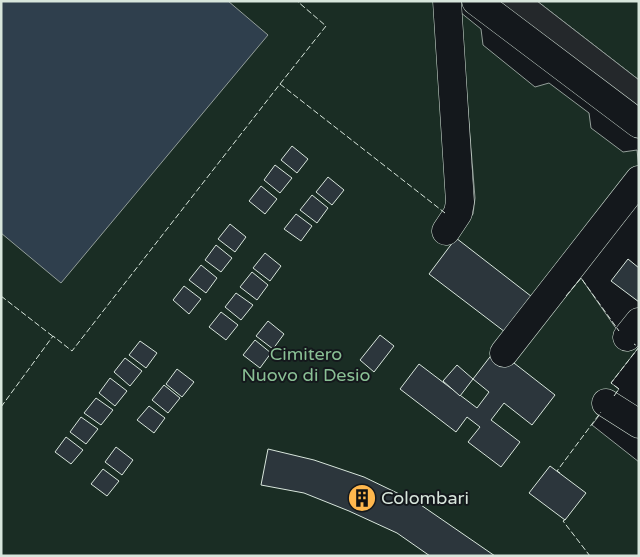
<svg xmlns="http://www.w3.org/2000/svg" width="640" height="557" font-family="'Varela Round',sans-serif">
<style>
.green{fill:#1a2d24;stroke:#939e99}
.parking{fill:#24282b;stroke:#939e99}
.water{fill:#2f3f4d;stroke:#939e99}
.building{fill:#2c363c;stroke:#d8e6dc}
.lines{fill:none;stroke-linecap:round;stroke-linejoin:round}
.minor-casing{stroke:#d8e6dc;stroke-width:29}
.minor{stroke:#14181c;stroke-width:28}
.fence{stroke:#d8e6dc;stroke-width:1;stroke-dasharray:6 2.5;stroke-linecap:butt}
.labels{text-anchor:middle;stroke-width:4;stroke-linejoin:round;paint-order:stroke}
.park-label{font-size:18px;fill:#8ac095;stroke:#14181c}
.poi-label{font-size:18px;fill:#d8e6dc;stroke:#14181c;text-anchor:start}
</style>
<rect width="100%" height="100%" fill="#14181c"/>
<g class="green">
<path d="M1,1H435L455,238L473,214L475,198L460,12L481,29L483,45L535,87L549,83L589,113L591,128L623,152L637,150L639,169L552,313L581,278L615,327L639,347L611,383L619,389L592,425L639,462V556H1Z"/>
<path d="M537,1H639V80Z"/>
</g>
<path class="parking" d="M495,1H537L639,80V107Z"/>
<path class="water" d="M1,1H228L268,35L61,283L1,233Z"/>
<g class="building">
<path d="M292,146L308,159L297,173L281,160Z"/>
<path d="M275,165L292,178L280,193L264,180Z"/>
<path d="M328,177L344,190L332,205L316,192Z"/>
<path d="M261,186L277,199L265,214L249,201Z"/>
<path d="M312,195L328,208L317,223L300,210Z"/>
<path d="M296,214L312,226L301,241L284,229Z"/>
<path d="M230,224L246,237L235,252L218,239Z"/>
<path d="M456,238L536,300L509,335L429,274Z"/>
<path d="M216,245L232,258L221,272L205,260Z"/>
<path d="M265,253L281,266L270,281L253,268Z"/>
<path d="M628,259L639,268V302L611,281Z"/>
<path d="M201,265L217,278L206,293L189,280Z"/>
<path d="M252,272L268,285L257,300L240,287Z"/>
<path d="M184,286L201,299L189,314L173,300Z"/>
<path d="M236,293L253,305L241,320L225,307Z"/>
<path d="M221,312L238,325L226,340L209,327Z"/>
<path d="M268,321L284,334L273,349L256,336Z"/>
<path d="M380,335L394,346L374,372L360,360Z"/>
<path d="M255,340L271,353L260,368L243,355Z"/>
<path d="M140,341L157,353L146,368L129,355Z"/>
<path d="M496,349L555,395L532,425L504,403L491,420L520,442L501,467L468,442L480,427L467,417L456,432L400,389L419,364L477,408L489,392L473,379Z"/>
<path d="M125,358L142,371L130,386L114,372Z"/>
<path d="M457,365L473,379L460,396L443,381Z"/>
<path d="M177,369L194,382L182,397L166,384Z"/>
<path d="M110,378L127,391L115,406L99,393Z"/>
<path d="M164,385L180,398L168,413L152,400Z"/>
<path d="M96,398L113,410L101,425L84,413Z"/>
<path d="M149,406L165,418L154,433L137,420Z"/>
<path d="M81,417L98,429L86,444L70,432Z"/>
<path d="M66,437L83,450L71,464L55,452Z"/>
<path d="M116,447L133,460L122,475L105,462Z"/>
<path d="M268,449L314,460L364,477L418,503L495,556H430L397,533L349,511L304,493L261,485Z"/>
<path d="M550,466L586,493L565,520L529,493Z"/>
<path d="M103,469L119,481L107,496L91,484Z"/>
</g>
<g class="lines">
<defs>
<g id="minor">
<path d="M476,1L639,124"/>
<path d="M446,231L458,213L460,202L447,1"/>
<path d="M627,337L639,322"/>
<path d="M504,353L639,180"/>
<path d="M606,403L639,424"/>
</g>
</defs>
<use href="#minor" class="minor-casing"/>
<use href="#minor" class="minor"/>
<g class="fence">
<path d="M280,84L326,26L297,1"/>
<path d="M1,296L55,338"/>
<path d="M566,296L581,278L619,331"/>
<path d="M614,396L619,389L611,383L639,347L634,344"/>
<path d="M1,407L53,336L72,351L280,84L445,213"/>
<path d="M560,473L557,471L601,412"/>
<path d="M566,519L563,521L590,556"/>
</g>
</g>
<defs>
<symbol id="building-disc" viewBox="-11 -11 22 22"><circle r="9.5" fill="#ffb74d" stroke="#14181c"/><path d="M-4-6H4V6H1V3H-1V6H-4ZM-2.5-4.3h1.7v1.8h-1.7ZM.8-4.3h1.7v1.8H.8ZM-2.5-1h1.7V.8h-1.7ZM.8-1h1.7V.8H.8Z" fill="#111"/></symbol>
</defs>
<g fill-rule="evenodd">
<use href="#building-disc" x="346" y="482" width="32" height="32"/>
</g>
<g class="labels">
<g class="park-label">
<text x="306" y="360">Cimitero<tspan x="306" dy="21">Nuovo di Desio</tspan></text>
</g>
<g class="poi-label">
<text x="381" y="504">Colombari</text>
</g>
</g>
<rect width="640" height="557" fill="none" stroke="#d8e6dc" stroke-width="5"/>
</svg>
